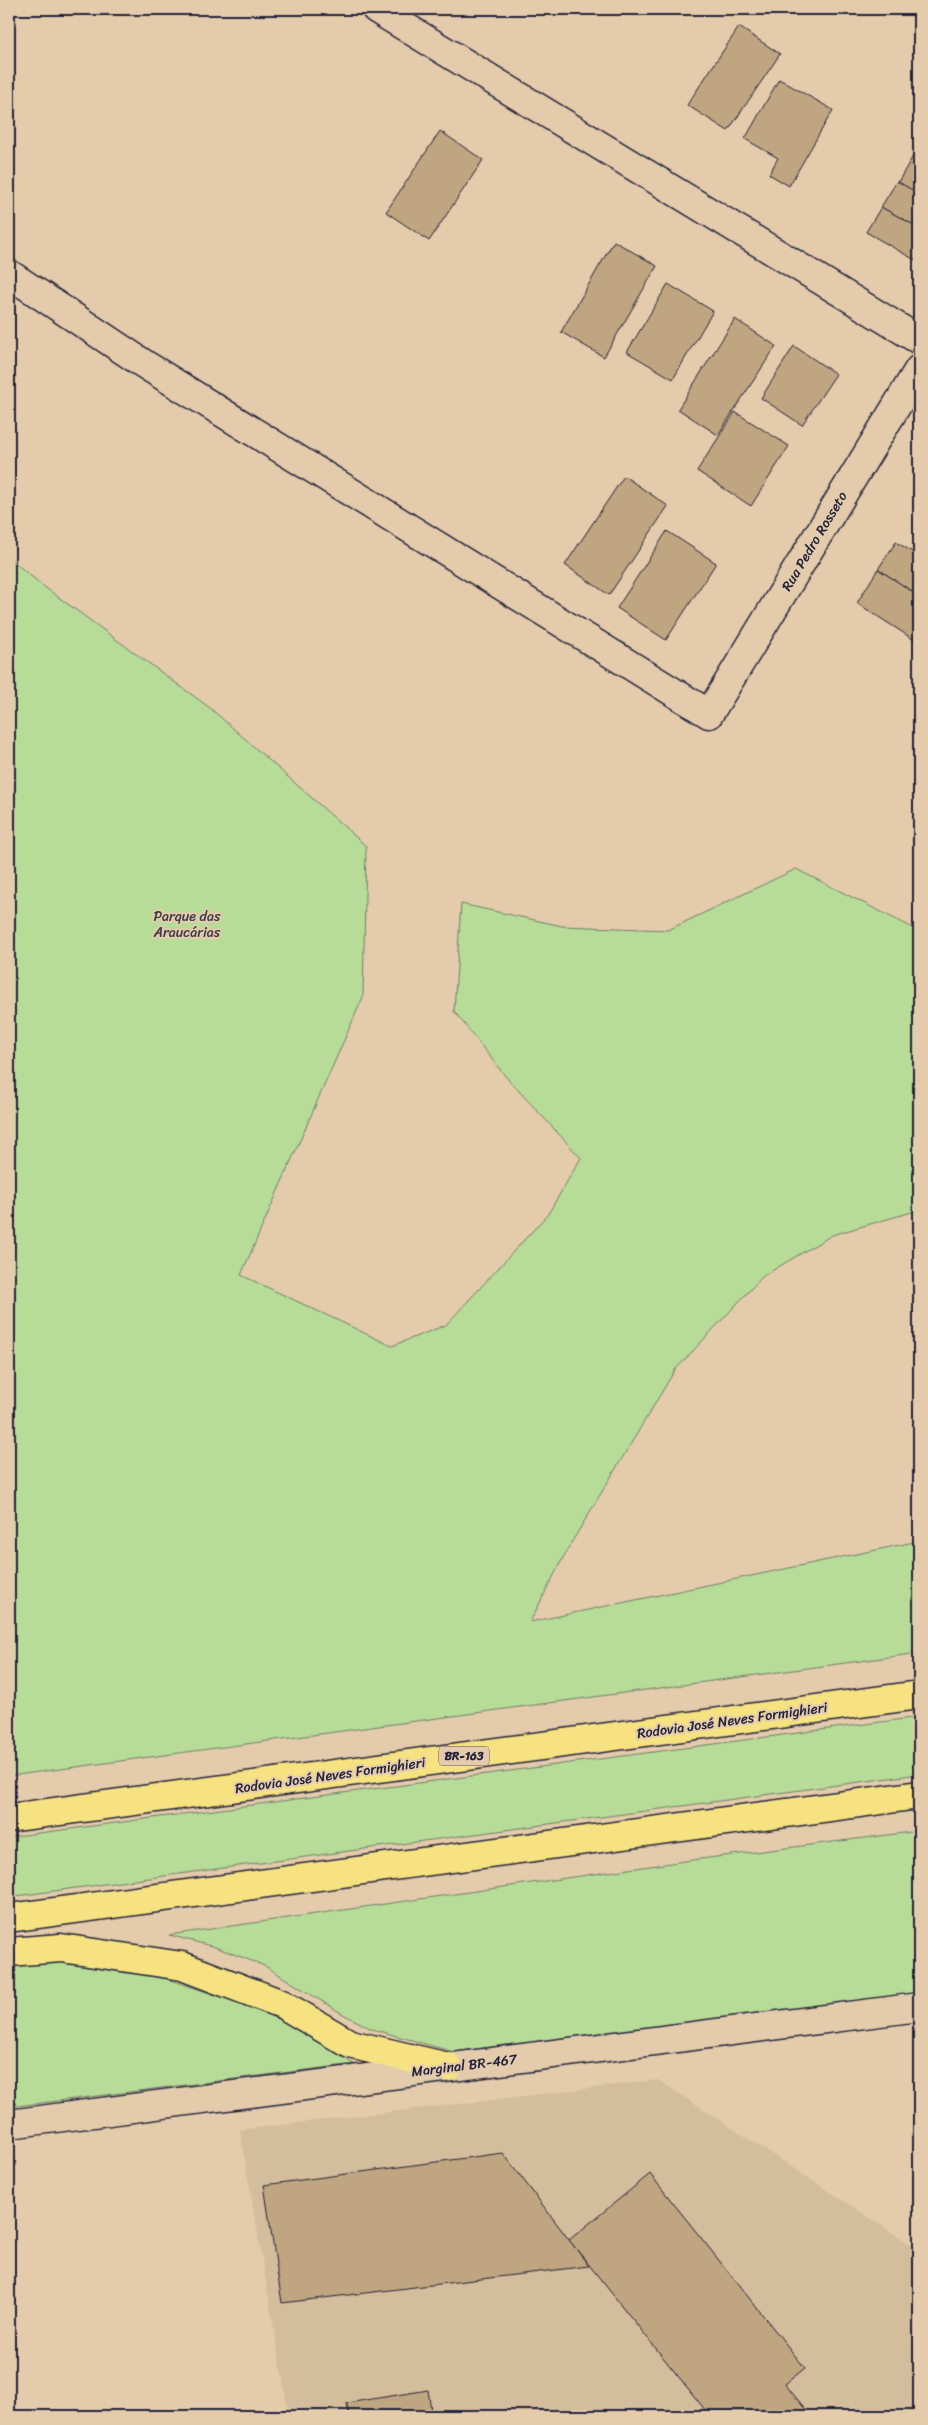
<svg xmlns="http://www.w3.org/2000/svg" width="928" height="2425" font-family="Sriracha,sans-serif">
<style>
.built{fill:#d4bd9c}
.green{fill:#b7dc97;stroke:#6c7f69}
.building{fill:#bfa580;stroke:#22223b}
.lines{fill:none;stroke-linecap:round;stroke-linejoin:round}
.minor-casing{stroke:#22223b;stroke-width:31}
.motorway-casing{stroke:#22223b;stroke-width:31}
.minor{stroke:#e3cbab;stroke-width:28}
.motorway{stroke:#f6e281;stroke-width:28}
.labels{text-anchor:middle;stroke-width:4;stroke-linejoin:round;paint-order:stroke}
.shield{fill:#e3cbab;stroke:#5c555d;stroke-width:1}
.shield-label{font-size:12px;font-weight:bold;fill:#22223b}
.street-label{font-size:14px;fill:#22223b;stroke:#e3cbab}
.park-label{font-size:14px;fill:#383e49;stroke:#e3cbab}
</style>
<rect width="100%" height="100%" fill="#e3cbab"/>
<filter id="ink" filterUnits="userSpaceOnUse"><feTurbulence type="fractalNoise" baseFrequency=".02" numOctaves="2"/><feDisplacementMap in="SourceGraphic" scale="10" xChannelSelector="R" yChannelSelector="G"/><feConvolveMatrix kernelMatrix="1 2 1 2 8 2 1 2 1" color-interpolation-filters="sRGB"/></filter>
<g filter="url(#ink)">
<path class="built" d="M658,2080L919,2250V2416H289L240,2130Z"/>
<g class="green">
<path d="M9,558L43,586L210,708L366,846L363,997L241,1275L392,1346L446,1325L548,1214L581,1158L506,1077L454,1011L461,904L562,926L668,930L796,869L919,931V1210L832,1235L763,1276L675,1370L567,1550L530,1622L919,1541V1653L9,1776Z"/>
<path d="M919,1717V1774L9,1897V1837Z"/>
<path d="M919,1831V1993L454,2052L372,2029L341,2013L265,1966L215,1947L169,1935L685,1861Z"/>
<path d="M60,1961L161,1977L228,1999L285,2022L354,2064L9,2107V1967Z"/>
</g>
<g class="building">
<path d="M739,27L780,54L728,131L687,105Z"/>
<path d="M779,79L833,110L789,186L769,174L778,158L745,139Z"/>
<path d="M440,131L483,160L429,241L386,212Z"/>
<path d="M913,156L919,160V194L898,182Z"/>
<path d="M897,181L919,194V228L881,207Z"/>
<path d="M881,207L919,228V252L915,260L866,232Z"/>
<path d="M614,241L657,266L604,357L561,332Z"/>
<path d="M668,284L713,311L673,379L627,352Z"/>
<path d="M735,319L776,346L718,435L678,409Z"/>
<path d="M794,346L836,374L802,425L761,398Z"/>
<path d="M735,412L789,446L751,506L697,471Z"/>
<path d="M624,476L668,506L609,595L565,565Z"/>
<path d="M667,531L716,563L666,640L617,608Z"/>
<path d="M896,542L919,556V596L878,569Z"/>
<path d="M878,569L919,596V643L857,603Z"/>
<path d="M503,2153L589,2266L282,2303L264,2185Z"/>
<path d="M650,2174L805,2368L785,2384L811,2416H710L569,2240Z"/>
<path d="M428,2390L432,2416H349L347,2403Z"/>
</g>
<g class="lines">
<defs>
<g id="minor">
<path d="M376,9L919,340"/>
<path d="M9,274L144,364L709,714L919,369"/>
<path d="M9,2124L919,2007"/>
</g>
<g id="motorway">
<path d="M9,1818L919,1695"/>
<path d="M9,1918L919,1795"/>
<path d="M9,1952L61,1948L182,1966L282,2004L350,2044L448,2067"/>
</g>
</defs>
<use href="#minor" class="minor-casing"/>
<use href="#motorway" class="motorway-casing"/>
<use href="#minor" class="minor"/>
<use href="#motorway" class="motorway"/>
</g>
</g>
<g class="labels">
<rect class="shield" x="439" y="1746.5" width="50" height="19" rx="4"/>
<g class="shield-label">
<text x="464" y="1760">BR-163</text>
</g>
<g class="street-label">
<text transform="translate(814 541) rotate(-59)" y="5">Rua Pedro Rosseto</text>
<text transform="translate(732 1720) rotate(-8)" y="5">Rodovia José Neves Formighieri</text>
<text transform="translate(330 1775) rotate(-8)" y="5">Rodovia José Neves Formighieri</text>
<text transform="translate(464 2065) rotate(-7)" y="5">Marginal BR-467</text>
</g>
<g class="park-label">
<text x="187" y="921">Parque das<tspan x="187" dy="16">Araucárias</tspan></text>
</g>
</g>
<rect width="928" height="2425" fill="none" stroke="#e3cbab" stroke-width="30"/>
<rect x="15" y="15" width="898" height="2395" fill="none" stroke="#22223b" stroke-width="2" filter="url(#ink)"/>
</svg>
